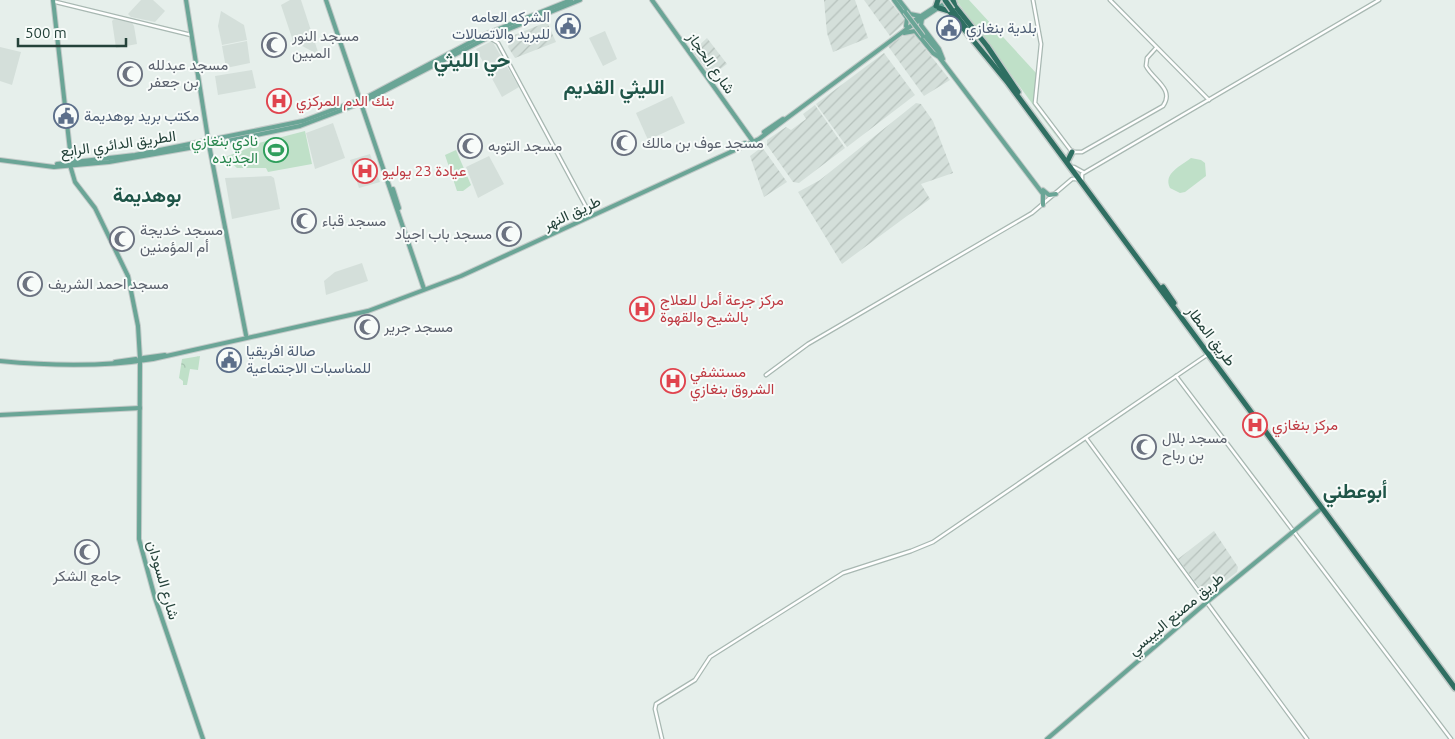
<svg xmlns="http://www.w3.org/2000/svg" width="1455" height="739" font-family="Ubuntu,Vazirmatn,sans-serif">
<style>
.built{fill:#d4dfda}
.industrial{fill:url(#industrial-furrows)}
.green{fill:#bfe0c8}
.park{fill:url(#park-crowns)}
.lines{fill:none;stroke-linecap:round;stroke-linejoin:round}
.minor-casing{stroke:#a8b8b2;stroke-width:5}
.major-casing{stroke:#c2cac8;stroke-width:6}
.highway-casing{stroke:#c2cac8;stroke-width:8}
.minor{stroke:#fff;stroke-width:2.5}
.major{stroke:#6aa596;stroke-width:4}
.highway{stroke:#2f6f62;stroke-width:5}
.major-bridge-casing{stroke:#c2cac8;stroke-width:6;stroke-linecap:butt}
.highway-bridge-casing{stroke:#c2cac8;stroke-width:8;stroke-linecap:butt}
.major-bridge{stroke:#6aa596;stroke-width:4}
.highway-bridge{stroke:#2f6f62;stroke-width:5}
.labels{text-anchor:middle;stroke-width:4;stroke-linejoin:round;paint-order:stroke}
.service-label{font-size:15px;fill:#4e5e75;stroke:#f7fbf9;text-anchor:start}
.worship-label{font-size:15px;fill:#5b616d;stroke:#f7fbf9;text-anchor:start}
.street-label{font-size:15px;fill:#24423a;stroke:#f7fbf9}
.health-label{font-size:15px;fill:#be3a42;stroke:#f7fbf9;text-anchor:start}
.leisure-label{font-size:15px;fill:#27864d;stroke:#f7fbf9;text-anchor:end}
.district-label{font-size:20px;font-weight:bold;fill:#1f5548;stroke:#f7fbf9}
</style>
<defs>
<pattern id="industrial-furrows" width="10" height="10" patternUnits="userSpaceOnUse" patternTransform="scale(1.25)"><rect width="10" height="10" fill="#d4dfda"/><path d="M-1 1l2-2M0 10L10 0M9 11l2-2" fill="none" stroke="#b6c1bc"/></pattern>
<pattern id="park-crowns" width="20" height="18" patternUnits="userSpaceOnUse" patternTransform="scale(1.25)"><rect width="20" height="18" fill="#bfe0c8"/><path d="M2 6a3 3 0 1 1 6 0M12 15a3 3 0 1 1 6 0" fill="none" stroke="#a4c1ad"/></pattern>
</defs>
<rect width="100%" height="100%" fill="#e6efeb"/>
<g class="built">
<path d="M141,0H153L165,11L155,22L131,17L128,14Z"/>
<path d="M290,0H301L319,55L293,41L281,5Z"/>
<path d="M221,11L244,25L247,40L222,45L218,26Z"/>
<path d="M114,19L132,23L134,26L137,44L116,48L112,21Z"/>
<path d="M605,31L617,59L603,66L589,38Z"/>
<path d="M247,41L250,63L226,68L222,46Z"/>
<path d="M492,41L519,87L502,97L476,49Z"/>
<path d="M0,47L21,52L12,85L0,81Z"/>
<path d="M252,70L256,88L218,95L215,76Z"/>
<path d="M672,96L685,123L648,140L636,113Z"/>
<path d="M333,123L345,158L315,169L306,133Z"/>
<path d="M370,154L380,182L359,188L350,160Z"/>
<path d="M489,156L504,184L478,198L466,167Z"/>
<path d="M271,176L274,178L280,209L232,219L225,178Z"/>
<path d="M362,263L368,281L326,295L324,281L335,272Z"/>
</g>
<g class="industrial">
<path d="M824,0H855L868,38L833,52L827,33Z"/>
<path d="M864,0H889L906,22L890,36Z"/>
<path d="M547,22L556,42L515,58L508,47L512,36Z"/>
<path d="M911,31L950,80L924,96L888,46Z"/>
<path d="M707,38L727,64L711,76L693,51Z"/>
<path d="M884,53L915,95L847,147L816,104Z"/>
<path d="M916,103L921,104L933,121L953,173L921,184L930,199L842,264L798,192L820,180Z"/>
<path d="M815,105L845,148L799,183L793,182L767,145V140L786,127L791,130L806,119L803,114Z"/>
<path d="M762,147L787,182L764,197L750,156Z"/>
<path d="M1214,531L1238,567L1237,572L1206,596L1178,559Z"/>
</g>
<g class="green">
<path d="M956,0H969L1037,74L1034,104L1067,151Z"/>
<path d="M305,131L312,164L268,172L266,168H237L225,157L251,147V145Z"/>
<path d="M456,150L471,185L463,191H457L445,155Z"/>
<path d="M1191,158L1201,160L1205,163L1206,176L1185,192L1180,193L1170,188C1163,173 1181,166 1191,158Z"/>
</g>
<path class="park" d="M200,356L198,370L190,369L187,385H183V381L179,378L182,359Z"/>
<g class="lines">
<defs>
<g id="minor">
<path d="M1033,0L1041,44L1035,103L1072,152H1082L1163,106C1175,89 1153,80 1146,66L1147,58L1156,48"/>
<path d="M1110,0L1209,100"/>
<path d="M56,2L191,35"/>
<path d="M490,38L498,43L590,214"/>
<path d="M1074,167L1083,172"/>
<path d="M1082,179V174L1087,171L1379,0"/>
<path d="M766,375L808,344L1032,213L1072,179H1078"/>
<path d="M1176,376L1451,739"/>
<path d="M1086,438L1307,739"/>
<path d="M662,739L655,709L656,704L695,680L710,657L843,573L911,551L933,542L1207,355"/>
</g>
<g id="major">
<path d="M53,0L71,159"/>
<path d="M186,0L209,145L246,335"/>
<path d="M326,0L424,289"/>
<path d="M652,0L752,140"/>
<path d="M894,0L907,18L906,26"/>
<path d="M899,0L910,14L920,16"/>
<path d="M922,19L921,25L939,49L943,59"/>
<path d="M912,22L938,5"/>
<path d="M904,33L915,31L933,53L939,57L1043,194V205"/>
<path d="M924,35L940,54"/>
<path d="M764,132L783,119"/>
<path d="M731,149L745,143"/>
<path d="M72,151L75,158L79,161"/>
<path d="M0,160L54,167L109,162L218,143L300,126L361,103L487,38L580,0"/>
<path d="M57,164L135,155L303,121L369,96L486,34L571,0"/>
<path d="M70,165L75,182L95,208L128,276L138,326L140,359"/>
<path d="M393,189L399,208"/>
<path d="M1043,190L1049,195L1056,194"/>
<path d="M143,358L165,355"/>
<path d="M0,361C51,366 103,367 153,359L368,311L461,276L759,139L908,28L950,0"/>
<path d="M140,361L139,539L155,598L203,739"/>
<path d="M115,362L136,359"/>
<path d="M0,415L140,408"/>
<path d="M1047,739L1207,602L1322,508"/>
</g>
<g id="highway">
<path d="M953,0L955,6L987,46L1018,92"/>
<path d="M936,6L938,0"/>
<path d="M939,8L949,11L1008,83L1455,688"/>
<path d="M952,10L973,37"/>
<path d="M1068,160L1072,152"/>
<path d="M1163,287L1174,303"/>
</g>
</defs>
<use href="#minor" class="minor-casing"/>
<use href="#major" class="major-casing"/>
<use href="#highway" class="highway-casing"/>
<use href="#minor" class="minor"/>
<use href="#major" class="major"/>
<use href="#highway" class="highway"/>
<defs>
<path id="major-bridge" d="M905,12L923,36"/>
<path id="highway-bridge" d="M945,0L952,10"/>
</defs>
<use href="#major-bridge" class="major-bridge-casing"/>
<use href="#highway-bridge" class="highway-bridge-casing"/>
<use href="#major-bridge" class="major-bridge"/>
<use href="#highway-bridge" class="highway-bridge"/>
</g>
<defs>
<symbol id="civic-ring" viewBox="-11 -11 22 22"><circle r="9.5" fill="#f7fbf9" stroke="#5c6f8a" stroke-width="1.5"/><path d="M-.6-6.5H3V-4.5H.6V-3L4-1V1h2V6H-6V1h2V-1L-.6-3ZM-1.2 2.5V6h2.4V2.5Z" fill="#5c6f8a"/></symbol>
<symbol id="mosque-ring" viewBox="-11 -11 22 22"><circle r="9.5" fill="#f7fbf9" stroke="#6b7280" stroke-width="1.5"/><path d="M3.5-4.9A6 6 0 1 0 3.5 4.9A5 5 0 1 1 3.5-4.9Z" fill="#6b7280"/></symbol>
<symbol id="hospital-ring" viewBox="-11 -11 22 22"><circle r="9.5" fill="#f7fbf9" stroke="#e0444e" stroke-width="1.5"/><path d="M-5-5h3v3.5h4V-5h3V5h-3V1.5h-4V5h-3Z" fill="#e0444e"/></symbol>
<symbol id="stadium-ring" viewBox="-11 -11 22 22"><circle r="9.5" fill="#f7fbf9" stroke="#2e9e5b" stroke-width="1.5"/><path d="M0-5a6.5 5 0 1 0 0 10a6.5 5 0 1 0 0-10ZM-3.5-1.8h7v3.6h-7Z" fill="#2e9e5b"/></symbol>
</defs>
<g fill-rule="evenodd">
<use href="#civic-ring" x="554" y="12" width="28" height="28"/>
<use href="#civic-ring" x="935" y="14" width="28" height="28"/>
<use href="#mosque-ring" x="260" y="31" width="28" height="28"/>
<use href="#mosque-ring" x="116" y="60" width="28" height="28"/>
<use href="#hospital-ring" x="265" y="87" width="28" height="28"/>
<use href="#civic-ring" x="52" y="102" width="28" height="28"/>
<use href="#mosque-ring" x="610" y="129" width="28" height="28"/>
<use href="#mosque-ring" x="456" y="132" width="28" height="28"/>
<use href="#stadium-ring" x="262" y="136" width="28" height="28"/>
<use href="#hospital-ring" x="351" y="157" width="28" height="28"/>
<use href="#mosque-ring" x="290" y="207" width="28" height="28"/>
<use href="#mosque-ring" x="495" y="220" width="28" height="28"/>
<use href="#mosque-ring" x="108" y="225" width="28" height="28"/>
<use href="#mosque-ring" x="16" y="270" width="28" height="28"/>
<use href="#hospital-ring" x="628" y="295" width="28" height="28"/>
<use href="#mosque-ring" x="353" y="313" width="28" height="28"/>
<use href="#civic-ring" x="215" y="346" width="28" height="28"/>
<use href="#hospital-ring" x="659" y="367" width="28" height="28"/>
<use href="#hospital-ring" x="1241" y="411" width="28" height="28"/>
<use href="#mosque-ring" x="1130" y="433" width="28" height="28"/>
<use href="#mosque-ring" x="73" y="538" width="28" height="28"/>
</g>
<g class="labels">
<g class="service-label">
<text x="550" y="22" text-anchor="end">الشركه العامه<tspan x="550" dy="17">للبريد والاتصالات</tspan></text>
<text x="966" y="33">بلدية بنغازي</text>
<text x="84" y="121">مكتب بريد بوهديمة</text>
<text x="246" y="356">صالة افريقيا<tspan x="246" dy="17">للمناسبات الاجتماعية</tspan></text>
</g>
<g class="worship-label">
<text x="292" y="41">مسجد النور<tspan x="292" dy="17">المبين</tspan></text>
<text x="148" y="70">مسجد عبدلله<tspan x="148" dy="17">بن جعفر</tspan></text>
<text x="642" y="148">مسجد عوف بن مالك</text>
<text x="488" y="151">مسجد التوبه</text>
<text x="322" y="226">مسجد قباء</text>
<text x="140" y="235">مسجد خديجة<tspan x="140" dy="17">أم المؤمنين</tspan></text>
<text x="492" y="239" text-anchor="end">مسجد باب اجياد</text>
<text x="48" y="289">مسجد احمد الشريف</text>
<text x="384" y="332">مسجد جرير</text>
<text x="1162" y="443">مسجد بلال<tspan x="1162" dy="17">بن رباح</tspan></text>
<text x="87" y="581" text-anchor="middle">جامع الشكر</text>
</g>
<g class="street-label">
<text transform="translate(711 63) rotate(55)" y="5">شارع الحجاز</text>
<text transform="translate(118 144) rotate(-8)" y="5">الطريق الدائري الرابع</text>
<text transform="translate(572 213) rotate(-25)" y="5">طريق النهر</text>
<text transform="translate(1211 336) rotate(53)" y="5">طريق المطار</text>
<text transform="translate(163 580) rotate(74)" y="5">شارع السودان</text>
<text transform="translate(1176 614) rotate(-40)" y="5">طريق مصنع البيبسي</text>
</g>
<g class="health-label">
<text x="296" y="106">بنك الدم المركزي</text>
<text x="382" y="176">عيادة 23 يوليو</text>
<text x="660" y="305">مركز جرعة أمل للعلاج<tspan x="660" dy="17">بالشيح والقهوة</tspan></text>
<text x="690" y="377">مستشفي<tspan x="690" dy="17">الشروق بنغازي</tspan></text>
<text x="1272" y="430">مركز بنغازي</text>
</g>
<g class="leisure-label">
<text x="258" y="146">نادي بنغازي<tspan x="258" dy="17">الجديده</tspan></text>
</g>
<g class="district-label">
<text x="472" y="67">حي الليثي</text>
<text x="614" y="94">الليثي القديم</text>
<text x="147" y="202">بوهديمة</text>
<text x="1355" y="498">أبوعطني</text>
</g>
</g>
<path d="M18 38v8h108v-8" fill="none" stroke="#24423a" stroke-width="2.5"/>
<text x="25" y="38" font-size="15" fill="#24423a" stroke="#f7fbf9" stroke-width="4" paint-order="stroke">500 m</text>
</svg>
